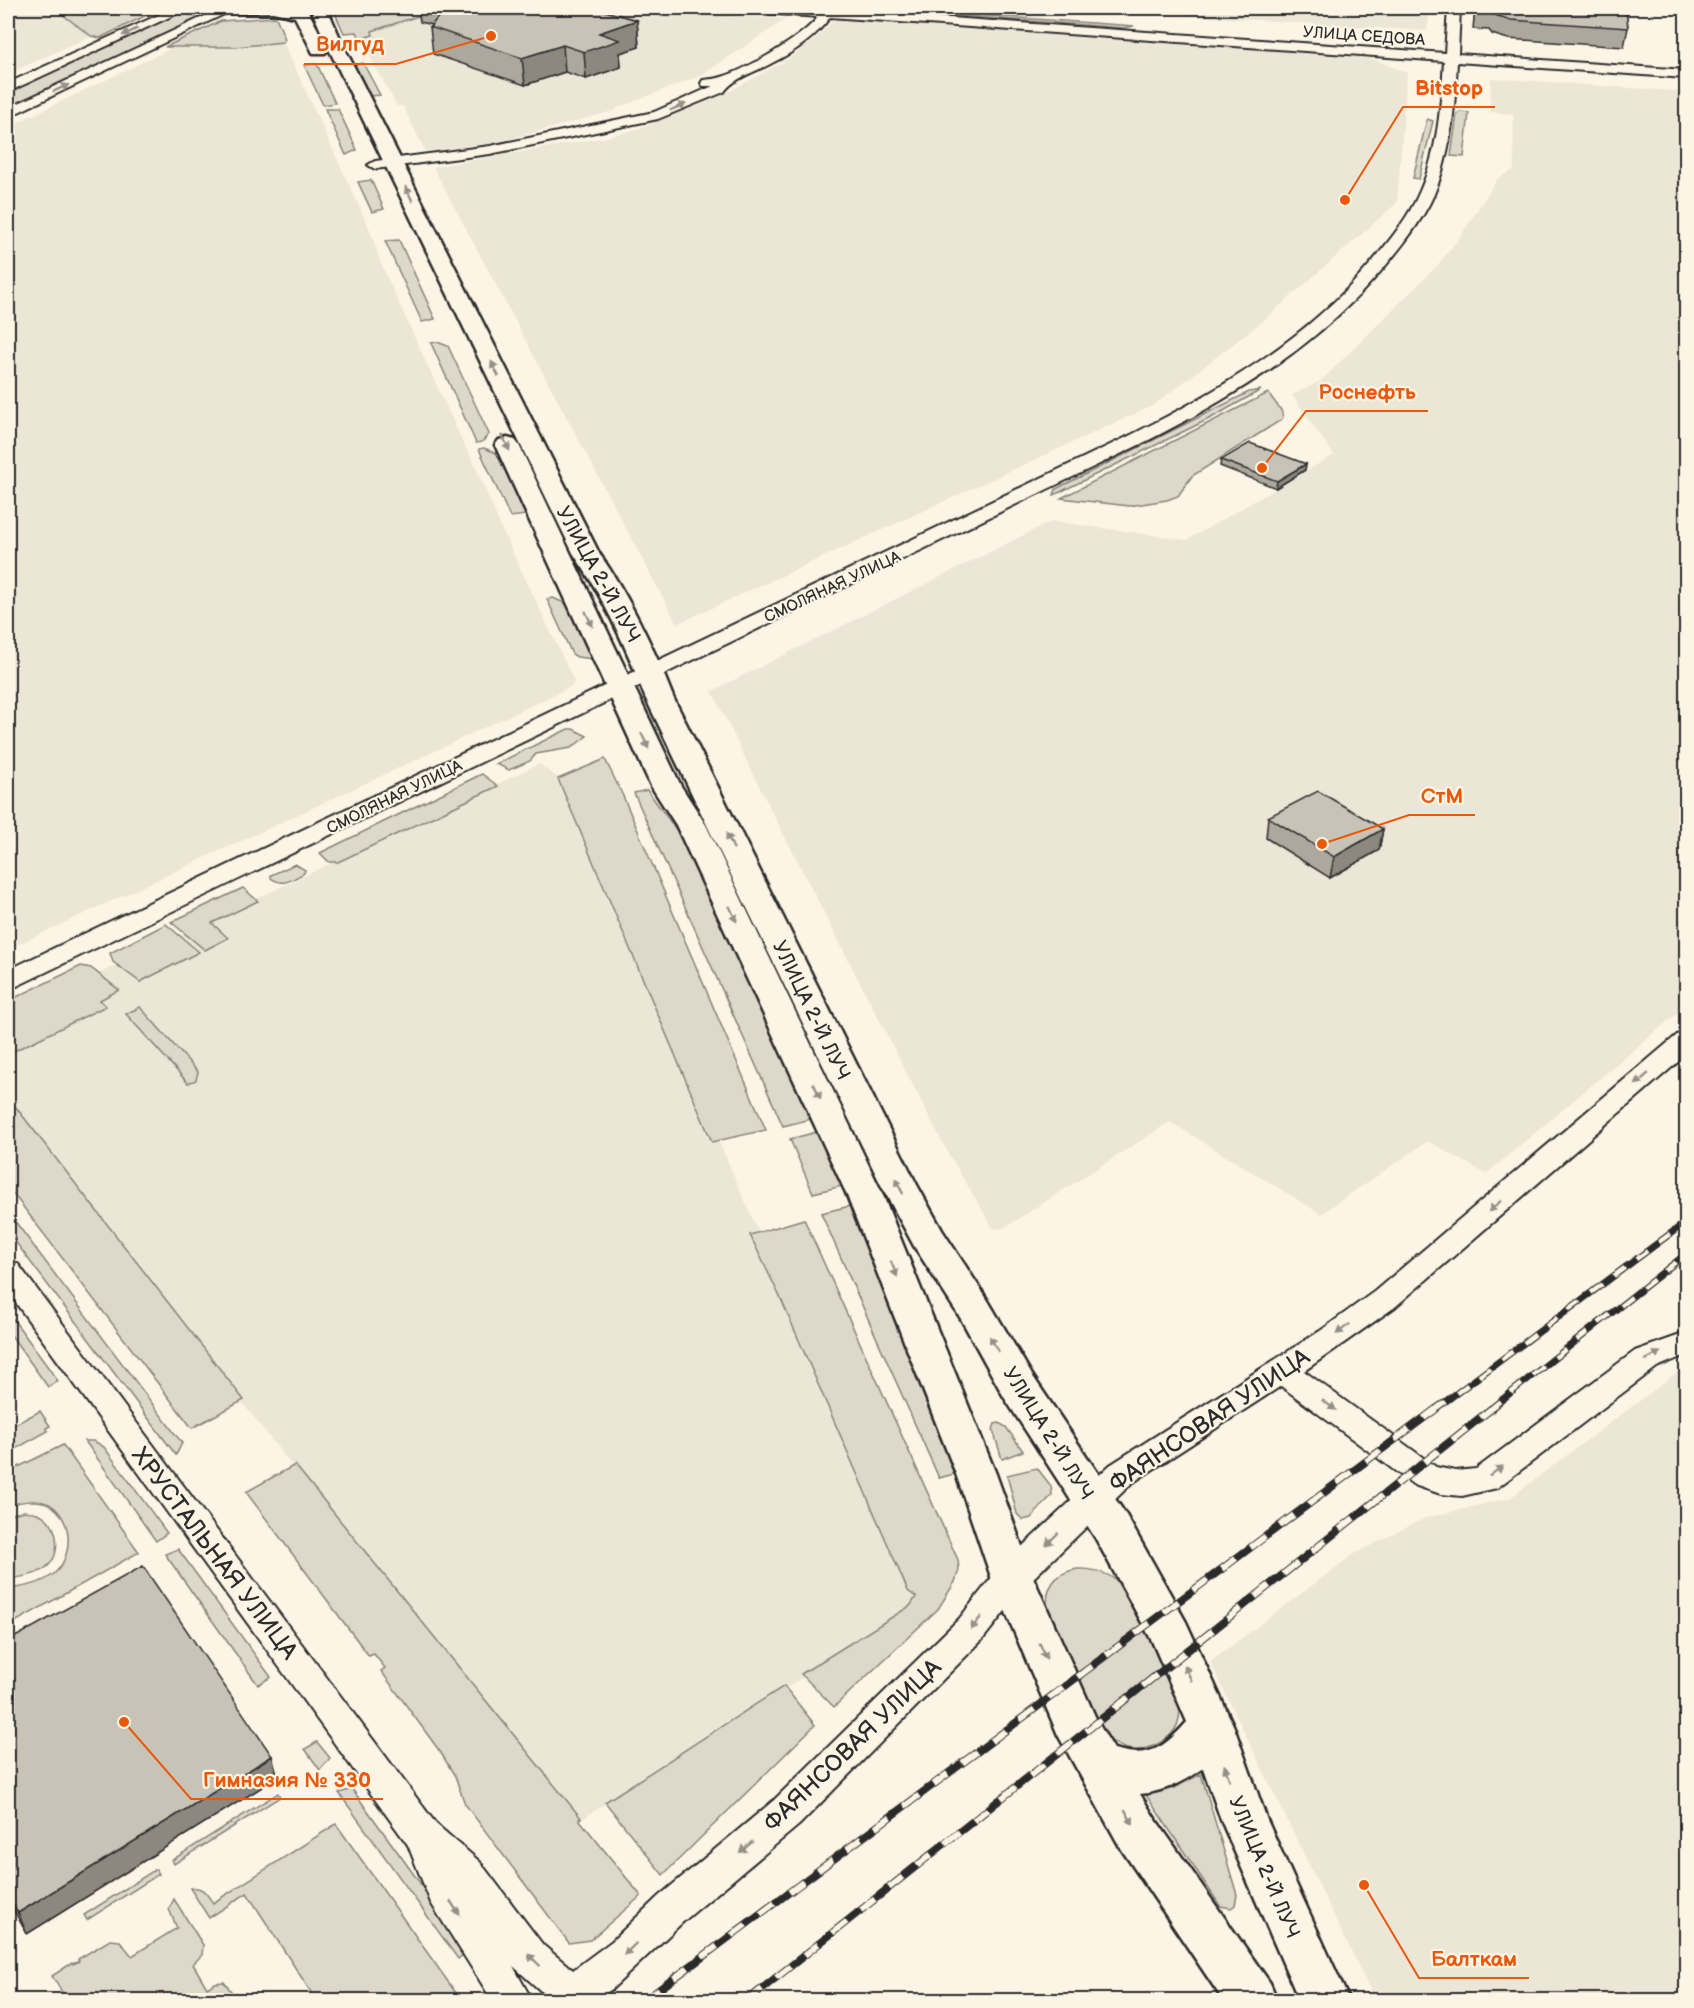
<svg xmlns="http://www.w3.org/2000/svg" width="1694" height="2008" font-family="'Balsamiq Sans',sans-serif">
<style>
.built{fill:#ece6d7}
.green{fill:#ded8ca;stroke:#84827a;stroke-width:1.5}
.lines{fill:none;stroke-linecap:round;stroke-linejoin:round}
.minor-casing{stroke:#2b2b2b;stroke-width:4}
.major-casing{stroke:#2b2b2b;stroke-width:5}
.minor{fill:#fcf5e5;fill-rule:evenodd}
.major{fill:#fcf5e5;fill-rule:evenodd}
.rail-far1-casing{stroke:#2b2b2b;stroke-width:7}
.rail-casing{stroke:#2b2b2b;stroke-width:8}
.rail-far1{stroke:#fcf5e5;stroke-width:4.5;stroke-dasharray:14;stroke-linecap:butt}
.rail{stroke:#fcf5e5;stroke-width:6;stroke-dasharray:18;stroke-linecap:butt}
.wall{fill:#aca89d;stroke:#2b2b2b;stroke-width:1.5}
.shaded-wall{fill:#8c8880;stroke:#2b2b2b;stroke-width:1.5}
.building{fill:#c8c3b7;stroke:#2b2b2b;stroke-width:1.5}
.oneway{fill:#949088}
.labels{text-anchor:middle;stroke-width:4.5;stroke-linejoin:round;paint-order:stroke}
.far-street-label{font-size:16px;fill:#2b2b2b;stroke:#fcf5e5}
.street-label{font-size:20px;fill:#2b2b2b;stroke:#fcf5e5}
.near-street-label{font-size:24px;fill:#2b2b2b;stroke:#fcf5e5}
.leader{fill:none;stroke:#e8590c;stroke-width:2}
.callout-dot{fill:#e8590c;stroke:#fcf5e5;stroke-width:2}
.callout-label{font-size:21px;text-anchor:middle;font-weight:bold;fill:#e8590c;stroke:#fcf5e5;stroke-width:4.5;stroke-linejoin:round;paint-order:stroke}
</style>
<rect width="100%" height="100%" fill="#fcf5e5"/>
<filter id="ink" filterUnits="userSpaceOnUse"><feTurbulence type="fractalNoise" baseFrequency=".0167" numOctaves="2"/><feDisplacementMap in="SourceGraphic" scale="12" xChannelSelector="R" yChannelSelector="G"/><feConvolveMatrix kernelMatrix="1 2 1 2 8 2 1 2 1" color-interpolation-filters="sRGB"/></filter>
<g filter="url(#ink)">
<g class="built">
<path d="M8,8H54L91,36L8,74Z"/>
<path d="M443,8H622L786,19L702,75L617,108V110L495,143L425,151L403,106H397L360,39L374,34L371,31Z"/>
<path d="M992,8H1430L1427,31L1098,10L1091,14Z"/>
<path d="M835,19L1371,58L1407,73L1397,203L1263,321L1154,405L677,624L433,167L607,137L637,129L715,99L790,58L817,37Z"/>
<path d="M283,42L370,230L381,264L464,445L471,456L502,530L574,681L572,686L433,752L8,949V127L174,47H235Z"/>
<path d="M1491,78L1686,92V1006L1486,1174L1428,1141L1321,1214L1170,1122L1004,1228L994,1229L949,1155L771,810L712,691L1052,521L1187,540L1334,455L1292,395L1321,381L1437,266L1462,234L1498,178L1514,170L1513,114L1490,112Z"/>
<path d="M539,764L561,780L920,1602L579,1821L285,1457L8,1103V1017Z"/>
<path d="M1682,1369L1686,1371V2000H1375L1210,1662L1354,1554L1425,1518L1510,1498Z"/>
</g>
<g class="green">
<path d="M54,8H161L100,38L91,36Z"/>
<path d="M335,8H443L372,31L373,35L360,39L357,32L344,33L333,9Z"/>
<path d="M934,12L1121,25L1134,26L1124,28L933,14Z"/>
<path d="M180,13L203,17L8,108V92Z"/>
<path d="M276,17L285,39L283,42L235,47H165L221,21Z"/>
<path d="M363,63L380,95L370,96L354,65Z"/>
<path d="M317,64L335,103L323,105L304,65Z"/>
<path d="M325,109H338L357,150L346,155Z"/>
<path d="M1460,112L1469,113L1464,157L1451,156L1457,114Z"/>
<path d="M1427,119L1433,121L1419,179L1413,178Z"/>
<path d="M371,180L384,209L372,212L358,182Z"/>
<path d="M399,240L435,319L422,322L385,241Z"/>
<path d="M437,342L448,346L489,434L482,442L476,443L431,343Z"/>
<path d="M1261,390L1211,418L1054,495L1056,489L1249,392Z"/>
<path d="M1268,393L1281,410L1283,417L1281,420L1192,476L1178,496L1167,500L1129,506L1061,498Z"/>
<path d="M484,448L499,454L527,515L510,517L479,449Z"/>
<path d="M553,598L569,605L594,659L577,657L572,654L547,599Z"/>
<path d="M568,729H573L587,736L571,748L536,754L530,761L509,770L496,764Z"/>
<path d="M605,759L623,796L766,1130L712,1142L558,779Z"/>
<path d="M482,774L498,786L338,862H329L320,853Z"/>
<path d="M647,790L678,832L811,1119L783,1126L634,793Z"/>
<path d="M295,864L305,870L304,873C291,880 283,887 271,878V875Z"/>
<path d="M243,888L258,901L212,923L228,938L205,950L171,922Z"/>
<path d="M166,924L199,952L140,982L113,962L110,953Z"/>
<path d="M81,966L91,968L119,990L100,1000L106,1006L8,1054V1001Z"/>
<path d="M140,1007L198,1072L196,1080L188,1083L126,1014Z"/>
<path d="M8,1097L244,1400L192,1428L8,1187Z"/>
<path d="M817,1132L842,1186L813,1193L790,1139Z"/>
<path d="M850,1206L954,1474L939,1478L821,1213Z"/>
<path d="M8,1212L182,1443L176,1455L8,1232Z"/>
<path d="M804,1219L958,1560L959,1570L955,1582L938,1609L834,1707L801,1674L910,1606L916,1597L908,1591L781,1299L750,1235Z"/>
<path d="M8,1312L58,1381L48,1387L8,1331Z"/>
<path d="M40,1411L50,1426L46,1428L48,1431L8,1453V1428Z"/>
<path d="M999,1423L1006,1427L1023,1451L1002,1459L993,1430L995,1424Z"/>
<path d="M85,1441H94L104,1447L167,1533L156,1541Z"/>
<path d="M63,1445L139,1552L8,1626V1589C24,1587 42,1584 55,1573C74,1555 73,1518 49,1504C37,1498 20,1502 8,1505V1472Z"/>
<path d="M295,1465L581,1818L579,1819L641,1896L590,1940L569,1943L465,1804L455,1776L441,1753L381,1671L385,1668L374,1654L369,1656L246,1492Z"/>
<path d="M1037,1468L1051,1486L1052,1495L1031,1518L1023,1520L1017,1514L1007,1475Z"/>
<path d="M24,1511C32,1512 40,1512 46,1518C60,1531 61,1558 44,1569C34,1576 20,1577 8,1579V1515Z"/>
<path d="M178,1549L271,1677L258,1685L165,1554Z"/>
<path d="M1077,1569C1101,1568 1118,1577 1132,1596C1141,1616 1151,1636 1160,1656C1176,1690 1200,1730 1148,1748C1130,1754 1116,1747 1103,1733L1048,1611C1044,1589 1054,1573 1077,1569Z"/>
<path d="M784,1686L815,1725L663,1875L605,1802Z"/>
<path d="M317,1742L330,1758L320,1770L305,1749Z"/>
<path d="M1201,1774L1237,1895L1235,1905L1231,1908L1220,1906L1217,1901L1146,1795L1174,1788Z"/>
<path d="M352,1789L449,1923L464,1954L458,1959L339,1793Z"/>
<path d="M278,1793L280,1797L174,1864L172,1860Z"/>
<path d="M336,1824L461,2000H316L247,1893L209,1918L190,1888C204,1886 206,1894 213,1903Z"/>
<path d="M156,1869L159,1874L87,1920L84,1915Z"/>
<path d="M174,1899L203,1945L202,1955L193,1964L207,1988L215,1983L224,1982L238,2000H67L52,1976L72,1963L73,1964L79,1961L78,1959L110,1940L120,1941L132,1956L177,1928L169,1909Z"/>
</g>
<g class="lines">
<defs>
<g id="minor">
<path d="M174,8H189L8,92V83Z"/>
<path d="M222,8H237L8,117V108Z"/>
<path d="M745,8H835L836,10L1445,53L1448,8H1460L1458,54L1686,70V78L1457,62C1455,103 1452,145 1438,184C1428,213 1407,240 1387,264C1320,345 1234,397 1141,444L17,986L8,988V970L1129,436C1219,391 1306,340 1372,262C1390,240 1409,217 1420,191C1438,151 1441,104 1444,61L830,17C815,38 794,52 772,63C756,72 735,77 724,92L658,119L490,154L375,169L368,165L375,161L490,146L654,112L713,86H703L701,83L703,80C709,79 716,79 722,77C748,69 802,38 818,17L751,12Z"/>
<path d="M1686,1032V1055L1395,1307L1304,1371L1436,1467L1455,1471L1476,1469L1635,1351L1686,1333V1355L1657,1367L1497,1488L1462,1496L1441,1494L1414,1485L1281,1386L1132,1483L1024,1587L983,1639L799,1825L685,1920L612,1989L595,2000H551L513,1966L532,2000H492L431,1903L408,1845L8,1292V1260L18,1264L436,1824L480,1862L543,1945L573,1970L612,1941L659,1896L773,1801L959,1619L1000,1567L1110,1465L1320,1331L1375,1291L1677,1035Z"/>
</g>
<g id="major">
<path d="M219,8H296L308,11L328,49L325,53H313L295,17L273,12L227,13Z"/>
<path d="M311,8H327L343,45L599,553C630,598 653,646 673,697L917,1185L942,1230L987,1299L1032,1375L1126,1515L1186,1622L1234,1727L1267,1820L1349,2000H1299L1221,1820L1203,1768C1184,1782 1163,1792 1140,1794L1154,1817L1270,1983L1277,2000H1223L1120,1847L1058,1735L991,1577L956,1474L846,1193L676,825L651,786L495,445L499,440L507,438L515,440L519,445L681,786L706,825L882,1193L996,1474L1033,1577L1098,1723L1114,1749C1149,1759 1164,1748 1187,1722L1152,1641L1096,1539L1004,1397L961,1319L914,1246L881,1185L645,697C626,646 604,598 573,553L327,45Z"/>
</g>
</defs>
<use href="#minor" class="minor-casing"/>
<use href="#major" class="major-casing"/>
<use href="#minor" class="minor"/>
<use href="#major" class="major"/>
<defs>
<g id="rail-far1">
<path d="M1434,1410L1686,1222"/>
<path d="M1489,1410L1686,1254"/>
</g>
<g id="rail">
<path d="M645,2000L1436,1409"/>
<path d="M748,2000L1491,1409"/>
</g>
</defs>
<use href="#rail-far1" class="rail-far1-casing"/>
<use href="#rail" class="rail-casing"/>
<use href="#rail-far1" class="rail-far1"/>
<use href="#rail" class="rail"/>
</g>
<g class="wall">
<path d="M418,8H594L637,20L639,47L620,53L621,67L586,79L565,72L525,85L433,54L430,27L432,25L420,22Z"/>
<path d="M1475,8H1626L1628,28L1624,47L1508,39L1492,34L1489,30L1473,29Z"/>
<path d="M1221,460L1306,464L1305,470L1276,488L1220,466Z"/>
<path d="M1268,817L1383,829L1379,850L1330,878L1266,838Z"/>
<path d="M8,1641L278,1777L27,1934L8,1900Z"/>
</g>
<g class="shaded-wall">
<path d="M637,20L639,47L620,53L621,67L586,79L584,52L599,33Z"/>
<path d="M563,45L565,72L525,85L522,58Z"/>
<path d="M1306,464L1305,470L1276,488L1277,481Z"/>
<path d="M1383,829L1379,850L1330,878L1334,857Z"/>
<path d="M272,1756L278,1777L27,1934L18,1913Z"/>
</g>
<g class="building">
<path d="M446,8H594L637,20L599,33L620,40L584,52L563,45L522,58L430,27Z"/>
<path d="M1477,8H1626L1628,28L1511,20L1495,15L1492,11L1476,10Z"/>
<path d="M1250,443L1306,464L1277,481L1221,460Z"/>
<path d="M1318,791L1383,829L1334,857L1268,817Z"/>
<path d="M143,1566L272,1756L18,1913L8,1895V1641Z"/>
</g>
<defs><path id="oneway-solid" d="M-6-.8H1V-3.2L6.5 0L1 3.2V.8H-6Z" transform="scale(1.5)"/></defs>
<g class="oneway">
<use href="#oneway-solid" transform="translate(130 32) rotate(155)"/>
<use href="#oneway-solid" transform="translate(61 88) rotate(-25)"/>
<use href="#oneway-solid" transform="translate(678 107) rotate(-23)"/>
<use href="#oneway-solid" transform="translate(409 194) rotate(-116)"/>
<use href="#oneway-solid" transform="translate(495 369) rotate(-116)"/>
<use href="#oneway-solid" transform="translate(506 443) rotate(65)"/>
<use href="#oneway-solid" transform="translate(589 619) rotate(65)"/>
<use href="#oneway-solid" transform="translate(645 741) rotate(65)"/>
<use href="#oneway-solid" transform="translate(730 841) rotate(-115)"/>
<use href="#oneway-solid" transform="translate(733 914) rotate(65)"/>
<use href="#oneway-solid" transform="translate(1642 1079) rotate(139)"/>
<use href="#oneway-solid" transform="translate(817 1091) rotate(65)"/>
<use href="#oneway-solid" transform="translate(899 1186) rotate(-117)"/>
<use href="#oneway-solid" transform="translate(1495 1206) rotate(139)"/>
<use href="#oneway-solid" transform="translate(894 1269) rotate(68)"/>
<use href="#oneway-solid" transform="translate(1343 1329) rotate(143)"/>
<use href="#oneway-solid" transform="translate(994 1344) rotate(-120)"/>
<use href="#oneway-solid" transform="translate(1653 1356) rotate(-28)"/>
<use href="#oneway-solid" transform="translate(1329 1405) rotate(36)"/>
<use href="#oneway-solid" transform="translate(1496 1471) rotate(-37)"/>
<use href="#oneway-solid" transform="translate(1052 1539) rotate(136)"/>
<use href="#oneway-solid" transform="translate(976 1623) rotate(129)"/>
<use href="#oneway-solid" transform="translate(1043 1651) rotate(66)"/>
<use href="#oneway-solid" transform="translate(1188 1673) rotate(-114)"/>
<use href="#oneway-solid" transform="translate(1227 1773) rotate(-109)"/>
<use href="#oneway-solid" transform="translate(1129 1817) rotate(60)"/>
<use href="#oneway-solid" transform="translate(746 1847) rotate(140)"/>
<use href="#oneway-solid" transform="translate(455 1908) rotate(56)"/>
<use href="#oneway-solid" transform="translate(630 1949) rotate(136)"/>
<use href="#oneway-solid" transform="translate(534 1960) rotate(-136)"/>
</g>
</g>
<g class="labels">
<g class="far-street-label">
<text transform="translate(1364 35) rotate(4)" y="6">УЛИЦА СЕДОВА</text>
<text transform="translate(832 586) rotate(-25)" y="6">СМОЛЯНАЯ УЛИЦА</text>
<text transform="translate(394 796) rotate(-26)" y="6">СМОЛЯНАЯ УЛИЦА</text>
</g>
<g class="street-label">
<text transform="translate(599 574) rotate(61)" y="7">УЛИЦА 2-Й ЛУЧ</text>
<text transform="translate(812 1010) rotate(64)" y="7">УЛИЦА 2-Й ЛУЧ</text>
<text transform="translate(1049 1433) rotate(58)" y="7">УЛИЦА 2-Й ЛУЧ</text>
<text transform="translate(1265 1867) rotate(67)" y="7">УЛИЦА 2-Й ЛУЧ</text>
</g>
<g class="near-street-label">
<text transform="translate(1209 1420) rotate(-34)" y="8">ФАЯНСОВАЯ УЛИЦА</text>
<text transform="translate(215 1553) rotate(53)" y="8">ХРУСТАЛЬНАЯ УЛИЦА</text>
<text transform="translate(852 1745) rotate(-44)" y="8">ФАЯНСОВАЯ УЛИЦА</text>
</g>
</g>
<path class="leader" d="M491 36L396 64H304M1345 200L1403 107H1495M1262 468L1306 411H1428M1322 844L1409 815H1475M124 1722L191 1799H383M1364 1885L1419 1978H1529"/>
<g class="callout-dot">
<circle cx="491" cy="36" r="6"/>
<circle cx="1345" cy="200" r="6"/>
<circle cx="1262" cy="468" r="6"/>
<circle cx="1322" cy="844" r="6"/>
<circle cx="124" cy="1722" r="6"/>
<circle cx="1364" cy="1885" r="6"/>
</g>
<g class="callout-label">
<text x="350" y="51">Вилгуд</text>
<text x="1449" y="95">Bitstop</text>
<text x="1367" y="399">Роснефть</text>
<text x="1442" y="803">СтМ</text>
<text x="287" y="1787">Гимназия № 330</text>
<text x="1474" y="1966">Балткам</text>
</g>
<rect width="1694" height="2008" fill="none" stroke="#fcf5e5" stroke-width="30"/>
<rect x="15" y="15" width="1664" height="1978" fill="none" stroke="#2b2b2b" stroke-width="2" filter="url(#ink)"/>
</svg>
